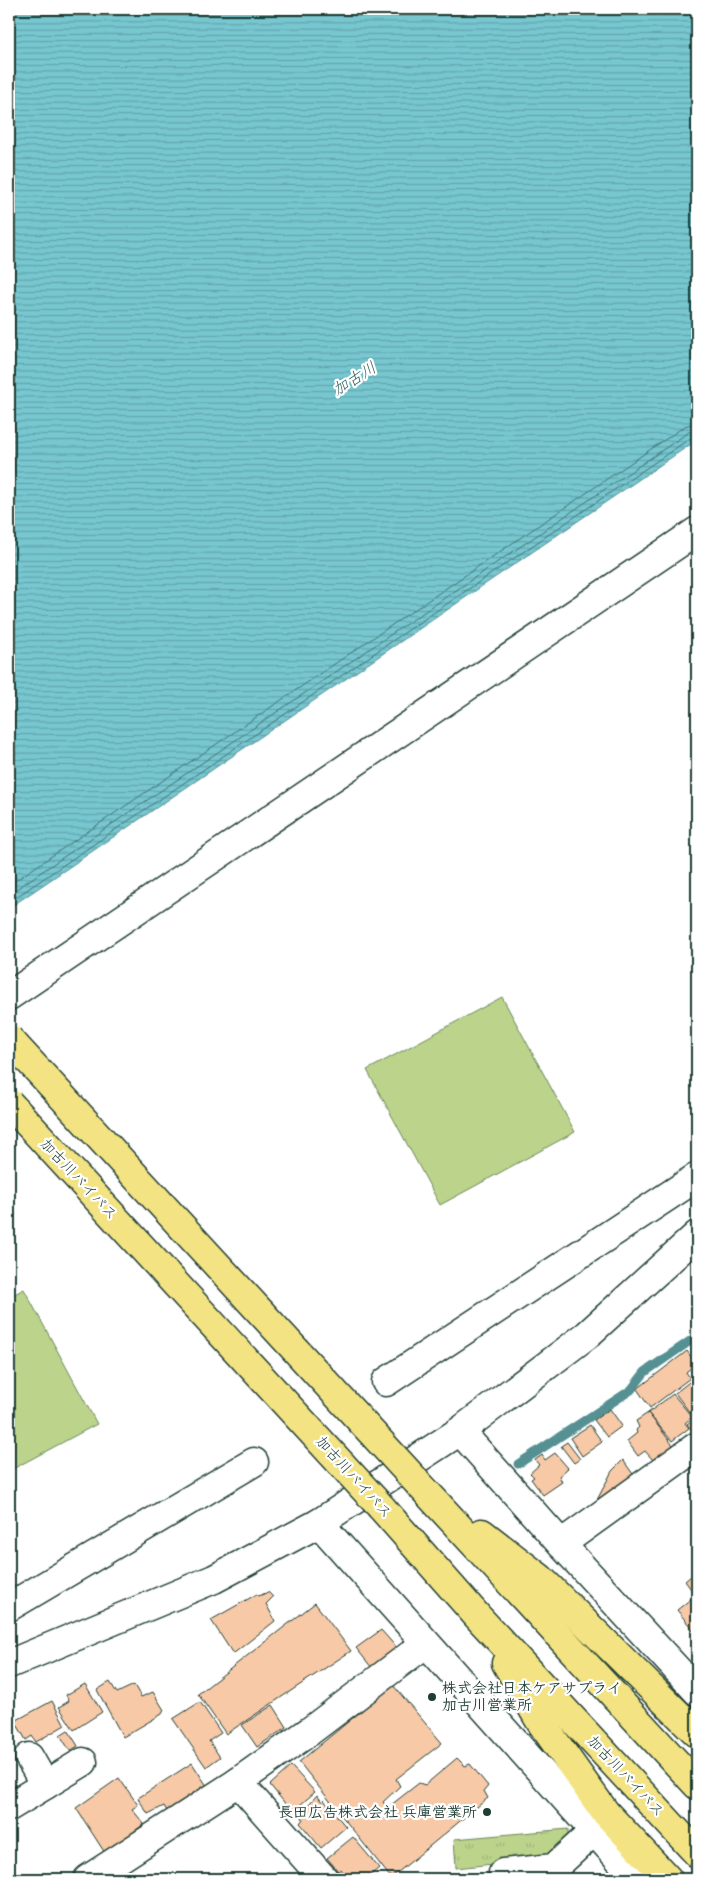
<svg xmlns="http://www.w3.org/2000/svg" width="706" height="1888" font-family="'Balsamiq Sans','Klee One',sans-serif">
<style>
.park{fill:url(#park-tufts);stroke:#6d885f}
.pitch{fill:#bbd38a;stroke:#6d885f}
.water{fill:url(#water-rules);stroke:#549092}
.lines{fill:none;stroke-linecap:round;stroke-linejoin:round}
.shore{stroke:#427473;stroke-width:1}
.stream{stroke:#549092;stroke-width:9}
.building{fill:#f7c9a6;stroke:#1f3d34}
.minor-casing{stroke:#1f3d34;stroke-width:31}
.highway-casing{stroke:#1f3d34;stroke-width:31}
.minor{stroke:#fff;stroke-width:28}
.highway{stroke:#f4e382;stroke-width:28}
.highway-bridge-casing{stroke:#1f3d34;stroke-width:31;stroke-linecap:butt}
.highway-bridge{stroke:#f4e382;stroke-width:28}
.poi-dot{fill:#1f3d34;stroke:#fff;stroke-width:2}
.labels{text-anchor:middle;stroke-width:4.5;stroke-linejoin:round;paint-order:stroke}
.street-label{font-size:15px;fill:#1f3d34;stroke:#fff}
.poi-label{font-size:15px;font-weight:bold;fill:#1f3d34;stroke:#fff;text-anchor:start}
.water-label{font-size:16px;font-style:italic;fill:#35605b;stroke:#fff}
</style>
<defs>
<pattern id="park-tufts" width="24" height="20" patternUnits="userSpaceOnUse" patternTransform="scale(1.25)"><rect width="24" height="20" fill="#bbd38a"/><path d="M3 7l-1-3M5 7V3M7 7l1-3M15 17l-1-3M17 17v-4M19 17l1-3" fill="none" stroke="#a0b678"/></pattern>
<pattern id="water-rules" width="6" height="5" patternUnits="userSpaceOnUse" patternTransform="scale(1.25)"><rect width="6" height="5" fill="#77c7d1"/><path d="M0 2.5h6" fill="none" stroke="#61a3aa"/></pattern>
</defs>
<rect width="100%" height="100%" fill="#fff"/>
<filter id="ink" filterUnits="userSpaceOnUse"><feTurbulence type="fractalNoise" baseFrequency=".02" numOctaves="2"/><feDisplacementMap in="SourceGraphic" scale="10" xChannelSelector="R" yChannelSelector="G"/><feConvolveMatrix kernelMatrix="1 2 1 2 8 2 1 2 1" color-interpolation-filters="sRGB"/></filter>
<g filter="url(#ink)">
<path class="park" d="M568,1829V1846L558,1857L456,1868L454,1839Z"/>
<g class="pitch">
<path d="M502,997L575,1132L440,1205L367,1070Z"/>
<path d="M24,1289L97,1424L9,1471V1297Z"/>
</g>
<path class="water" d="M9,9H697V440L9,908Z"/>
<g class="lines">
<g class="shore">
<path d="M9,885L685,426L697,422"/>
<path d="M9,894L689,432L697,430"/>
<path d="M9,902L692,437L697,436"/>
</g>
<path class="stream" d="M518,1464L631,1390L645,1372L690,1341L697,1339"/>
</g>
<g class="building">
<path d="M687,1351L696,1364L686,1372L690,1378L650,1408L637,1389Z"/>
<path d="M697,1376V1410L690,1413L675,1393Z"/>
<path d="M673,1394L692,1417L685,1423L689,1428L672,1441L648,1413Z"/>
<path d="M610,1409L622,1426L607,1437L594,1420Z"/>
<path d="M648,1413L676,1449L662,1460L658,1456L653,1460L645,1451L638,1456L627,1441L637,1433L636,1430L639,1427L636,1421Z"/>
<path d="M693,1419L697,1424V1432L695,1434L687,1424Z"/>
<path d="M590,1425L602,1442L582,1456L570,1438Z"/>
<path d="M567,1442L580,1459L574,1463L561,1446Z"/>
<path d="M555,1453L568,1468L559,1476L562,1482L543,1495L531,1479L534,1477L530,1473L539,1465L535,1460L542,1455L545,1460Z"/>
<path d="M623,1460L635,1477L600,1504L597,1500L612,1471Z"/>
<path d="M697,1571V1588L693,1592L685,1581Z"/>
<path d="M268,1592L273,1597L266,1604L275,1621L233,1654L211,1620L257,1594L259,1596Z"/>
<path d="M697,1594V1635L677,1610Z"/>
<path d="M315,1603L351,1651L226,1734L198,1694Z"/>
<path d="M381,1630L397,1648L372,1668L356,1648Z"/>
<path d="M110,1682L117,1693L134,1685L141,1697L153,1692L164,1710L162,1714L123,1737L97,1690Z"/>
<path d="M85,1684L102,1712L74,1730L59,1707L69,1701L66,1695Z"/>
<path d="M393,1685L442,1743L396,1779L400,1786L383,1802L392,1813L395,1811L391,1805L419,1783L425,1785L457,1758L465,1766L470,1764L488,1786L484,1791L488,1798L391,1878L299,1762Z"/>
<path d="M52,1701L65,1725L36,1742L32,1736L26,1740L15,1721Z"/>
<path d="M200,1702L221,1733L209,1741L220,1757L206,1767L173,1719Z"/>
<path d="M273,1705L287,1727L257,1747L242,1725Z"/>
<path d="M9,1727L15,1739L9,1743L12,1750L9,1752Z"/>
<path d="M68,1730L78,1746L70,1751L60,1735Z"/>
<path d="M192,1763L207,1786L167,1811L164,1806L148,1814L138,1798Z"/>
<path d="M291,1766L315,1792L292,1812L270,1785Z"/>
<path d="M119,1778L138,1805L132,1809L144,1824L105,1853L76,1808Z"/>
<path d="M317,1795L322,1802L324,1800L346,1827L321,1848L300,1823L303,1819L300,1814Z"/>
<path d="M353,1837L379,1868L366,1879L361,1875L356,1879H349L341,1869L338,1871L327,1858Z"/>
</g>
<g class="lines">
<defs>
<g id="minor">
<path d="M9,996L697,531"/>
<path d="M386,1382L697,1177"/>
<path d="M460,1431L561,1544L697,1691"/>
<path d="M319,1523L637,1879"/>
<path d="M561,1544L697,1446"/>
<path d="M9,1607L254,1462"/>
<path d="M9,1664L214,1579L319,1523L460,1431L587,1335L697,1235"/>
<path d="M29,1757L45,1785"/>
<path d="M238,1782L324,1879"/>
<path d="M9,1807L83,1762"/>
<path d="M88,1879L238,1782L310,1731L425,1644"/>
<path d="M503,1879V1873L554,1868L594,1831"/>
</g>
<g id="highway">
<path d="M419,1484L697,1785"/>
<path d="M381,1507L478,1617L697,1853"/>
<path d="M482,1533L540,1578L697,1733"/>
<path d="M506,1663L540,1721L605,1812L668,1879"/>
</g>
</defs>
<use href="#minor" class="minor-casing"/>
<use href="#highway" class="highway-casing"/>
<use href="#minor" class="minor"/>
<use href="#highway" class="highway"/>
<defs>
<g id="highway-bridge">
<path d="M9,1039L419,1484"/>
<path d="M9,1103L381,1507"/>
</g>
</defs>
<use href="#highway-bridge" class="highway-bridge-casing"/>
<use href="#highway-bridge" class="highway-bridge"/>
</g>
</g>
<g class="poi-dot">
<circle cx="432" cy="1697" r="5"/>
<circle cx="487" cy="1812" r="5"/>
</g>
<g class="labels">
<g class="street-label">
<text transform="translate(79 1179) rotate(47)" y="5">加古川バイパス</text>
<text transform="translate(354 1477) rotate(48)" y="5">加古川バイパス</text>
<text transform="translate(626 1776) rotate(47)" y="5">加古川バイパス</text>
</g>
<g class="poi-label">
<text x="442" y="1693">株式会社日本ケアサプライ<tspan x="442" dy="17">加古川営業所</tspan></text>
<text x="477" y="1817" text-anchor="end">長田広告株式会社 兵庫営業所</text>
</g>
<g class="water-label">
<text transform="translate(354 378) rotate(-32)" y="6">加古川</text>
</g>
</g>
<rect width="706" height="1888" fill="none" stroke="#fff" stroke-width="30"/>
<rect x="15" y="15" width="676" height="1858" fill="none" stroke="#1f3d34" stroke-width="2" filter="url(#ink)"/>
</svg>
